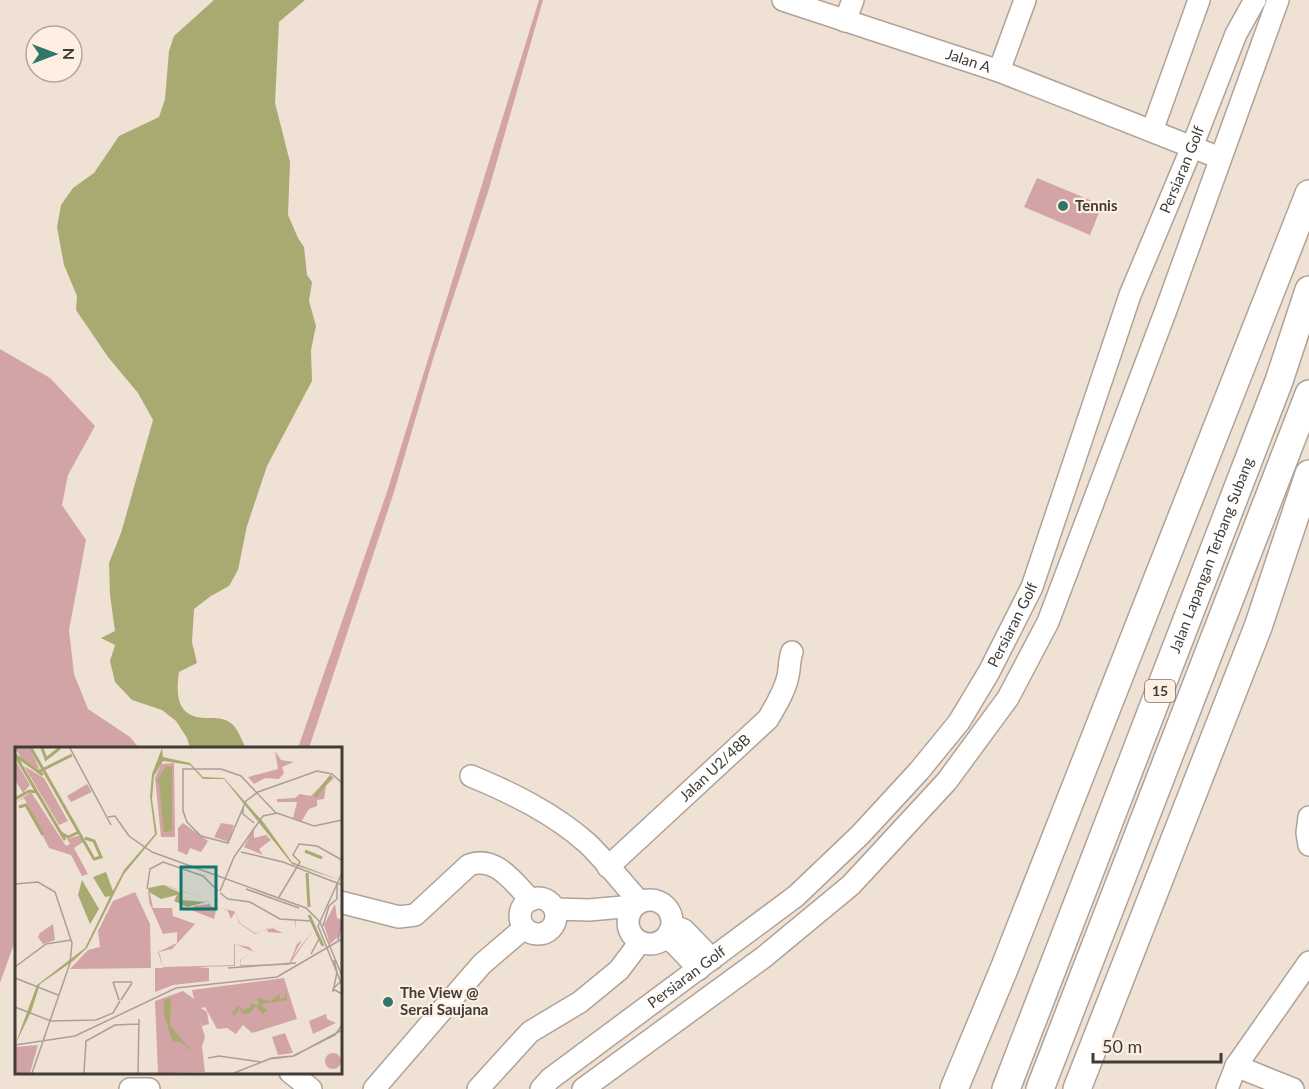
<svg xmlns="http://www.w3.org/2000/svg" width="1309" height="1089" font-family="Lato,sans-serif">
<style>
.green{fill:#d3a4a6}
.water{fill:#a9aa72}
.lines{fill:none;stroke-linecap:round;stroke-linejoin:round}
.minor-casing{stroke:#b0a297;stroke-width:24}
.major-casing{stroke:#b0a297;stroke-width:30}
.minor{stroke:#fff;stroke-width:21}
.major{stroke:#fff;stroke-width:27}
.poi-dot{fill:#327669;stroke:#fdefe2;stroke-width:2}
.labels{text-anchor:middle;stroke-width:4.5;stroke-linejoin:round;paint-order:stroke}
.shield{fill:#fdefe2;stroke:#79726a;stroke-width:1.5}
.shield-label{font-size:14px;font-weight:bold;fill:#413c37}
.street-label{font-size:15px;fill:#413c37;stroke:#fdefe2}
.poi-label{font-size:15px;font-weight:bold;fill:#413c37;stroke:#fdefe2;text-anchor:start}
.inset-river{fill:none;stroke:#a9aa72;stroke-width:3}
.inset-road{fill:none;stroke:#aa9f96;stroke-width:1.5}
.view{fill:#0f766e;fill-opacity:0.15;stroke:#0f766e;stroke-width:3}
.inset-edge{fill:none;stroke:#413c37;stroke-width:3}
</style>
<rect width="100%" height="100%" fill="#f0e1d5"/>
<g class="green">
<path d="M539,0H543L489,189L433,359L394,492L309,748H298L387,492Z"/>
<path d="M1037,178L1102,205L1090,235L1024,207Z"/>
<path d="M0,349L50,378L95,426L68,475L62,505L86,540L69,630L74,674L88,709L130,737L139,748H16V943L14,944L0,983Z"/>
</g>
<path class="water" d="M214,0H305L279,22L275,103L290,162L288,215L298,238L304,247L307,275L312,282L309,301L316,326L311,350L312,381L267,466L247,526L238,570L229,586L211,596L194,609L192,642L197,663L179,672C176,694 176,716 204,718C214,718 224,717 232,724C238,729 242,741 246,748H190L187,738L176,721L162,710L132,700L115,682L110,661L115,645L101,638L115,631L110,595L109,563L121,533L153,420L138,393L108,357L76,310L77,296L64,265L57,227L61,205L73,188L94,173L119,136L159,117L165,99L169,51L174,36Z"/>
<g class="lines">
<defs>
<g id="minor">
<path id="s1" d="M783,0L999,71L1220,158"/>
<path d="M845,21L853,0"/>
<path d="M999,71L1025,0"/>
<path d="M1152,131L1199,0"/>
<path d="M471,776C512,793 553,813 587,843C606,861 622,883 640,902"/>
<path d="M1309,817L1307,833L1309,845"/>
<path id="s2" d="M608,867L768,719C776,705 785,691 788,676C790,667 789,660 792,652"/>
<circle cx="538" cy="916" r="18"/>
<circle cx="650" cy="922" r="22"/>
<path d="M340,902L399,917L415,915L469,865C496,855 514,883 531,900"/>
<path d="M555,909L589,910L634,906"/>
<path d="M672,925L684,930L712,959"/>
<path d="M666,938L674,943L699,969"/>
<path d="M1236,1066L1293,1089"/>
<path d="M290,1072L311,1089"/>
<path d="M130,1089H149"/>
<path d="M374,1089L482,964L524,928"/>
<path d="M478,1089L530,1032L580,1002L619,970L640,942"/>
<path id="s3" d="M541,1089L550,1079L796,896L860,835L919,771L959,722L989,672L1032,587L1130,295L1192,147L1236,34L1255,0"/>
<path d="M583,1089L764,957L851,885L947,781L1008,698L1048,622L1166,310L1278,0"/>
<path d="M1227,1089L1236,1066L1309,962"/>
</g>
<g id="major">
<path d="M954,1089L1004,969L1309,194"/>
<path id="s4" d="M1006,1089L1279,381L1309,290"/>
<path d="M1040,1089L1309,394"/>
<path d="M1077,1089L1258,627L1309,474"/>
</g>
</defs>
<use href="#minor" class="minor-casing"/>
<use href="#major" class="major-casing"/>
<use href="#minor" class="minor"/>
<use href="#major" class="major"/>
</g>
<g class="poi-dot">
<circle cx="1063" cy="206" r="6"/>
<circle cx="388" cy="1002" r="6"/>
</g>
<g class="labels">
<rect class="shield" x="1145" y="680" width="30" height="22" rx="4.5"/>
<g class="shield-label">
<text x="1160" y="696">15</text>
</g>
<g class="street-label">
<text dy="5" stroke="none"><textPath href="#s1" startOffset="195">Jalan A</textPath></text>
<text dy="5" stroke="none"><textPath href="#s3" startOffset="1156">Persiaran Golf</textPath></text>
<text dy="5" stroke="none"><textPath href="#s4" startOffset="572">Jalan Lapangan Terbang Subang</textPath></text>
<text dy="5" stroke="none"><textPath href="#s3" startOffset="670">Persiaran Golf</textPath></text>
<text dy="5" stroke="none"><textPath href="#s2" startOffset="146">Jalan U2/48B</textPath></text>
<text dy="5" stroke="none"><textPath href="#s3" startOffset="184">Persiaran Golf</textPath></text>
</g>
<g class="poi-label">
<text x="1075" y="211">Tennis</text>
<text x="400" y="998">The View @<tspan x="400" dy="17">Serai Saujana</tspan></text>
</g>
</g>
<g transform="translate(15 747)">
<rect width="327" height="327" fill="#f0e1d5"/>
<path d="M0,1H15L25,23L8,14ZM260,4L266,13L279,15L267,20L269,26L264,32L250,31L239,37L233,30L263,22ZM0,13L15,38L8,46L0,33ZM159,16L160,90H146L140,31L146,17ZM9,19L29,31L53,74L44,78ZM316,28L319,31L311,39L309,52L302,53V59L294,62L286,75L278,71L282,55H262V52L280,51L285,47L296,49ZM72,37L77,45L56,55L52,49ZM16,45L51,99L55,97L52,92L66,88L68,95L59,101L73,127L67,129L56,108L34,101L9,51L0,56ZM168,76L193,94L186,105L175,101L172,108L163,104V81ZM206,76L219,78L214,95L199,90ZM239,80V91L251,88L256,93L244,102L248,108L229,100ZM150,138L191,152L197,160L219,164L225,176L240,186L265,179L274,187L280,183V172L293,174L299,182L274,218L225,219V213L239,205L220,197V219L181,220L194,221V234L158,238L140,245V221H148L143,205L162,196V185L148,187L134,155L133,141ZM148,138L191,152L194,157L179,159L176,163L199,172L201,163L196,161L212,162L216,172L220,165L224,176L240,187L254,181L252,185L268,186L257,181L265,179L274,187L280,183L281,172L293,174L299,182L277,211L287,193L282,197L274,217L225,218L226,212L239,205L234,200L219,197V218L148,220L144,205L157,202L180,177L158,169L157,161H138L134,141ZM120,145L135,177L136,221L55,222L73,203L85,200L83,184L98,154ZM320,157L322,171L327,173L324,189L315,197L309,178ZM38,177L40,193L28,197L23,190L25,186ZM269,231L282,272L237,286L228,278L221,287L212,281L202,282L190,260L186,261L192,265L194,277L187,279L182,263L190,290L187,299L190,325L143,326L140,254L168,244L179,252L177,243ZM311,267L312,272L321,276L298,287L294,274ZM270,286L278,306L263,308L257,290ZM23,298L15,326H0V300ZM310 314a8 8 0 1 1 16 0a8 8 0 1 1-16 0Z" fill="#d3a4a6" fill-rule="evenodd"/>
<path d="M147,1L148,10L175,16L188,30L209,31L249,76L277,115L327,134L277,117L209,32H188L175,18L148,14L139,29L137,52L142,87L109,127L72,201L58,214L25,237L16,265L0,298L22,238L70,201L92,156L95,149L90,150L78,130L91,125L98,144L109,123L140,87L135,49L137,27ZM151,19L157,20V84L149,85L144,36L141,35ZM67,133L84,162L75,177L63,148ZM148,138L166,146V153L192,155L172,160L159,154L162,148L146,152L134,145V141ZM270,244L272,253L246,257L252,264L247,267L241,259L235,266L227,267L225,261L219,269L216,267L223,258L228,263L236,260V256L244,259L243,251L255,254L265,247V252L270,251ZM156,251L155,278L178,306L166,295H158L149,268V253Z" fill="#a9aa72"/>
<path class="inset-river" d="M16,1L79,112L86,110L79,94L70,91M27,1L31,12L45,1M0,8L28,28M0,8L50,93M23,25L57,8M300,50L316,29M0,52L14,44L22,45M4,60L11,58L28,88M46,86L53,90L64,85M290,104L307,111M292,126L294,160M294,168L308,199"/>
<path class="inset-road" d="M55,1L96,78M168,21V64L172,75L186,89L213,96L231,54L243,45L302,24L317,27L327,36M168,22H206L226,29L261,66M228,60V67L239,76M93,70L100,69L114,89L137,105L291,161L305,175L327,229M226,105L268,115L327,138M327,126L303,179L327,238M0,137L23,135L40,145L57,196L55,216L17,326M132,142L135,122L148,115L188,129L203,144M231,142L284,161M205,144L219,110L248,69L262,66L299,79L327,73M205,146L213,152L235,155L265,172L296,174L304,192L296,207M264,150L285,115L278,108L284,97L302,99L327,113M308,179L314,159L322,152V137M323,193L327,175M0,220L31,197L56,193M213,221L281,216M0,231L43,248M327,233L318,242L327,247M98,235L104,253M98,235H117M318,245L322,225L319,213M106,253L117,236M0,260L36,274L81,273L98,266L105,254M0,298L60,289L161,241L262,230L327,192M193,311L204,309L246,315M69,326L71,294L100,278L124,277M123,326L124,272M219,326L257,311L278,309L320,288L327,278M219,326L254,312L279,309L327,283"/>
<path class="view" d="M166,120H201V162H166Z"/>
<rect width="327" height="327" class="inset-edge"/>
</g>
<g transform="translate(54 54) rotate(90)"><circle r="28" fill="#fdefe2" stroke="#b2a79e" stroke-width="1.5"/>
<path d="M0-4.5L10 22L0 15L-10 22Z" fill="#327669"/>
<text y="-9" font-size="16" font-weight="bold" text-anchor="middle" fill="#413c37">N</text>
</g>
<path d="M1093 1053v9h128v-9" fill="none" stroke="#413c37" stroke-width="3"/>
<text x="1102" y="1053" font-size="18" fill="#413c37" stroke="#fdefe2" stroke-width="4.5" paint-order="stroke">50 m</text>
</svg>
